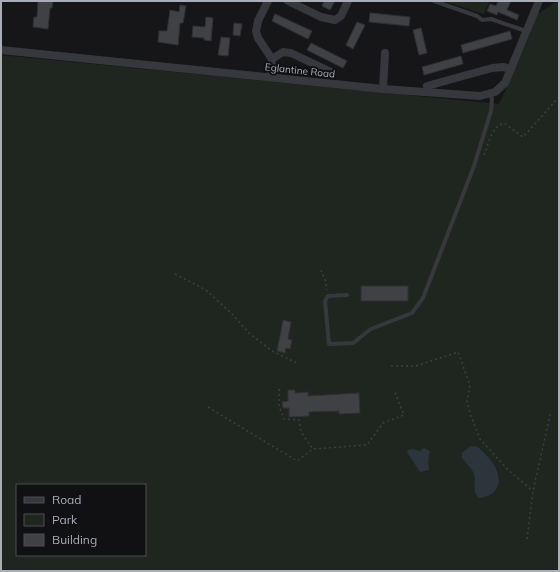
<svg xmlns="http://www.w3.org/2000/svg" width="560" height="572" font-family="Mulish,sans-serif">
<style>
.green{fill:#1e261f;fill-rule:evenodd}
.water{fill:#2c353c}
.building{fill:#404145;stroke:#303034}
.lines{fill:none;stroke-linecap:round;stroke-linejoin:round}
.path{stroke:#3d3f44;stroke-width:1.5;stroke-dasharray:2 3;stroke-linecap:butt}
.service{stroke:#37383d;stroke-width:4}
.minor{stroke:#37383d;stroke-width:8}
.labels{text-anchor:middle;stroke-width:4;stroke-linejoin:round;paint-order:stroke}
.street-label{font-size:10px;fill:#a8adb8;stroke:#111113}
</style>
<rect width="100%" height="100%" fill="#161618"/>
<g class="green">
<path d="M443,1H490L484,14Z"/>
<path d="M557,1H559V571H1V55L499,104L514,72L527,41L536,15ZM17,485H145V555H17Z"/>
</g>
<g class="water">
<path d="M470,446L478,447C484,453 493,461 496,469C503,485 496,496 479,498C471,490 477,483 474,474C472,468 466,463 462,458V453Z"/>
<path d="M424,448L430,451L428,461L429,470L420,472L407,452L408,450L412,449L420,451Z"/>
</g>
<g class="building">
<path d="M38,1H53L52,8H50L48,29L33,27L34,17H37Z"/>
<path d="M324,1H335L330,10L322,6Z"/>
<path d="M498,1H511L507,10L519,15L517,20L498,12L497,15L487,11L490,4L496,6Z"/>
<path d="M180,5L186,6L183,23H180L178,45L158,42L159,31H167L170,10L179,12Z"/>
<path d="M370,13H371L410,17L409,26L369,22Z"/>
<path d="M275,14L312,31L308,39L272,21Z"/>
<path d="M206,17L213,18L211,41L204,40V38L192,37L193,26L205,27Z"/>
<path d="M357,22L365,25L353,49L346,45Z"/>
<path d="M234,23L242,24L240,36L233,35Z"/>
<path d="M421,28L427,53L419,55L413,30Z"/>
<path d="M510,31L512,39L463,53L461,45Z"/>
<path d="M221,37L230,38L228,56L218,55Z"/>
<path d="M311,43L347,61L343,68L307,50Z"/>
<path d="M461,56L463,64L424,75L422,67Z"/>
<rect x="361" y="286" width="47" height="15"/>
<path d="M283,320L291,322L288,339L292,340L290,349L286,348L285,353L277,351Z"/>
<path d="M288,390H295V393L308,392V396L359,393L360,413L339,414V411L309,412V416L289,417V408H283L282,402L288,401Z"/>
</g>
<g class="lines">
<g class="path">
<path d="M484,155C489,143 491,127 504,123L523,137L559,97"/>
<path d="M321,270L325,280L327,290"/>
<path d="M175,274L206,290L231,313L249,333L272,351L297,363"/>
<path d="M391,366H416L458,352L470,385L467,402L471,416L480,439L508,470L533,491"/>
<path d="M279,389V406L284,419L299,420L301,432L313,449"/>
<path d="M208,407L297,461L313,449L367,445L383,423L404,415L394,390"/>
<path d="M527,539L533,491L551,411"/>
</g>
<g class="service">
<path d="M434,1L477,16L482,20L491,19L526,31"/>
<path d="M347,295L328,296L325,301L329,344L353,343L371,329L412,313L423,298L474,166L491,111L492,99L490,94"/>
</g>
<g class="minor">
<path d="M268,1L258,21L256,31L258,38L272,59L270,77"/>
<path d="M288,1L321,17L335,20L341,16L348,1"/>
<path d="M1,50L383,89L480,96L495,92L505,83L539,1"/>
<path d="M272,59L283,52L291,53L331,72"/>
<path d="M427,86L492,68L503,67L511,69"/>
<path d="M383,89L385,53"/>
</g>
</g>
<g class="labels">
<g class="street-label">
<text transform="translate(300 70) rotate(6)" y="4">Eglantine Road</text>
</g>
</g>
<rect width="560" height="572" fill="none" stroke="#a8adb8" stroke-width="4"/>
<rect x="16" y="484" width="130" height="72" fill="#111113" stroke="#4d4f55"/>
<rect x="24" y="497" width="20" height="6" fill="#37383d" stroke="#4d4f55"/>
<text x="52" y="504" font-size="12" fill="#a8adb8">Road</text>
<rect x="24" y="514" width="20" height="12" fill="#1e261f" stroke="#4d4f55"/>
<text x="52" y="524" font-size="12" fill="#a8adb8">Park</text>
<rect x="24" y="534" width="20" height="12" fill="#404145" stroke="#4d4f55"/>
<text x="52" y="544" font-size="12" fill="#a8adb8">Building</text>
</svg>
